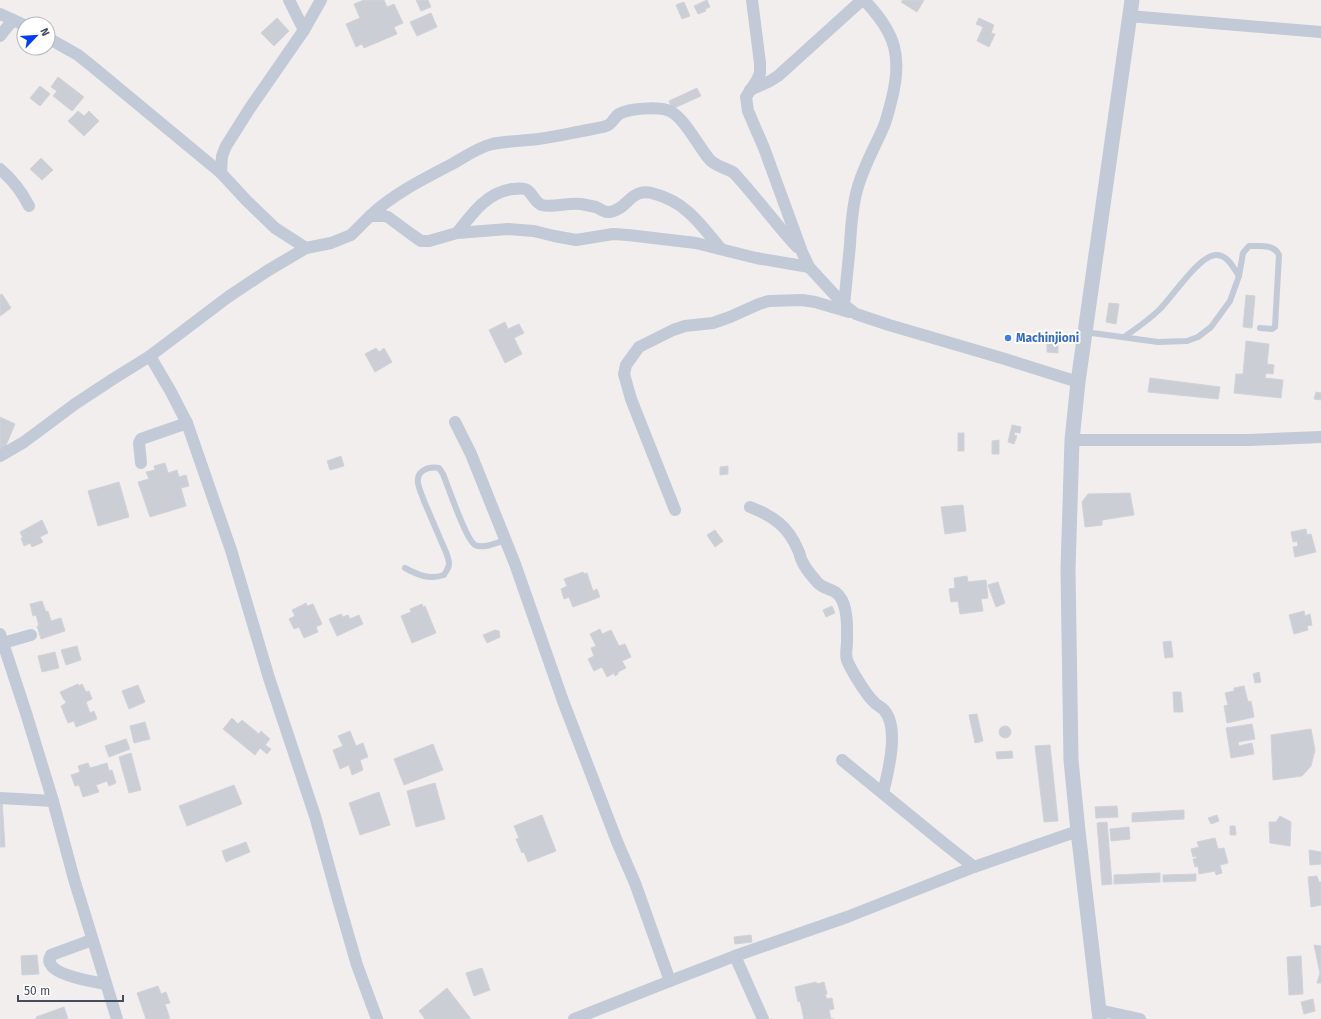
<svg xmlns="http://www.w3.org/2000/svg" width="1321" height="1019" font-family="'Fira Sans',sans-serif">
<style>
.building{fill:#ccced6;stroke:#d1d2da}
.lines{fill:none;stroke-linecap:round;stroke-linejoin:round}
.service{stroke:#c2c9d7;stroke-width:6}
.minor{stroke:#c2c9d7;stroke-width:12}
.tertiary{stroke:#c2c9d7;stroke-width:15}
.shop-dot{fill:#3f7fe0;stroke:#fff;stroke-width:1.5}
.labels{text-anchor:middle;stroke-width:4;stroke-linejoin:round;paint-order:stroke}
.shop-label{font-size:12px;font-weight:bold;fill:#366cbe;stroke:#fff;text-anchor:start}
</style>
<rect width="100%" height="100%" fill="#f1eeed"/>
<g class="building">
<path d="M364,0H384L387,7L394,4L403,23L394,27L397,34L364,48L362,44L356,47L346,24L360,18L354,4Z"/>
<path d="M416,0H428L431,7L421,11Z"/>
<path d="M707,0L710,7L705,9L706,11L698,14L694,6Z"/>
<path d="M903,0H924L917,12L901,2Z"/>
<path d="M684,2L690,16L682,19L676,5Z"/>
<path d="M431,13L437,27L417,36L410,22Z"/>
<path d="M277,18L289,31L274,46L261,33Z"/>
<path d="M979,18L994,25L991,33L995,34L989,47L977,41L983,27L976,24Z"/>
<path d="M58,77L84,97L72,111L53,96L57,91L51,87Z"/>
<path d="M40,86L50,94L40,106L30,98Z"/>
<path d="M697,88L701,96L672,109L669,101Z"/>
<path d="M78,111L84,116L89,111L99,121L84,136L68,121Z"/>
<path d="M41,158L53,170L42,180L30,169Z"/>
<path d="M2,294L11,308L0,316V295Z"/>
<path d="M1246,295L1255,296L1252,328L1243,327Z"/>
<path d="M1109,303L1119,304L1116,324L1106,322Z"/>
<path d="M505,322L508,329L519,324L524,333L514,338L522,354L505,363L489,330Z"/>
<path d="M1047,336H1058V353L1047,352Z"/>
<path d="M1246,341L1269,344L1267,364L1274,365L1273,374L1266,373L1265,378L1283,380L1281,398L1234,393L1236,374H1243Z"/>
<path d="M376,348L379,352L384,348L392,362L375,372L365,354Z"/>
<path d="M1150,378L1220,387L1218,399L1148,392Z"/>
<path d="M1316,392L1321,393V400L1314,399Z"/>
<path d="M0,417L15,424L4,450L0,448Z"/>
<path d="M1012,425L1021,427L1020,433L1015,432L1014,435L1017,436L1014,444L1008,442Z"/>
<rect x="958" y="433" width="6" height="18"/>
<path d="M999,440V454H992V441Z"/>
<path d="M341,456L344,466L330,470L327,461Z"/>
<path d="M165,463L168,473L177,470L179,477L186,475L189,486L181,488L186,506L150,517L138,482L149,479L146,472L155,470L154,466Z"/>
<path d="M728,466V474L720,475V467Z"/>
<path d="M119,482L129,517L98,526L88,491Z"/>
<path d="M1130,493L1134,515L1102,520V525L1085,527L1082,502L1088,494Z"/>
<path d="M963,505L966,531L945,534L941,507Z"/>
<path d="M42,520L48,533L40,537L43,542L32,547L30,543L24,546L21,538H23L20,532Z"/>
<path d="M1306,529L1307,535L1311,534L1316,552L1295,557L1293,547L1298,546L1297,541L1293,542L1291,532Z"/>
<path d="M715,530L723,541L715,547L707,535Z"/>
<path d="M583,572L584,574L587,573L593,591L597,589L600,597L573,607L569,597L564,599L561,589L567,586L564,579Z"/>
<path d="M967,576L968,582L986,580L988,598L981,599L983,611L960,614L958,601L951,602L949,589L955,588L954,578Z"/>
<path d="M998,582L1005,603L996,607L988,585Z"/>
<path d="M42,601L46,612L48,611L51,621L61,618L65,631L41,639L37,626H39L36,615L33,616L30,604Z"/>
<path d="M306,603L307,606L313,604L322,624L316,627L318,632L304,638L299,627L294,629L289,619L295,616L292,610Z"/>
<path d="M422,604L423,607L425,606L436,633L412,643L401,616L411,612L410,609Z"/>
<path d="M832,606L835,613L826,617L823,610Z"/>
<path d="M1304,611L1305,616L1310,614L1312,625L1307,626L1308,630L1294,634L1289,615Z"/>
<path d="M341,614L343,617L348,615L350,619L359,615L363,624L337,636L329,619Z"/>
<path d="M600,629L602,634L611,630L619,646L625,644L631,657L622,661L626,668L618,672V674L615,676L614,673L607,677L602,667L594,671L588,659L594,656L591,648L596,646L590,634Z"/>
<path d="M495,630L499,631L500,637L487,643L483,635Z"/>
<path d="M1171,641L1173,657L1165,658L1163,642Z"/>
<path d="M77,646L81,660L66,665L61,650Z"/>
<path d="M55,652L59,668L42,672L38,656Z"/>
<path d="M1259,672L1261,682L1255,683L1253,674Z"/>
<path d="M78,684L79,686L82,684L86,692L89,691L92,699L86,702L90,713L94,711L97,719L76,727L74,721L68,723L61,706L66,703L65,700H64L60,692Z"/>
<path d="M138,685L145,702L129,709L122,691Z"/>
<path d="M1244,686L1248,702L1251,701L1254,717L1227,723L1224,706L1228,705L1225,693L1234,691V688Z"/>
<path d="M1173,692H1181L1183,712H1174Z"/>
<path d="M977,714L983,741L975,743L969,715Z"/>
<path d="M232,718L238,724L242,720L259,734L261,731L270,739L265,745L271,749L267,754L260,748L255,755L223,729Z"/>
<path d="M145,722L150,739L134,743L130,726Z"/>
<path d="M1252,724L1255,739L1238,742L1239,746L1252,743L1254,754L1231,758L1226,728Z"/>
<circle cx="1005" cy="732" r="6"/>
<path d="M1311,729L1315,750L1311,766L1302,776L1273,780L1271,735Z"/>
<path d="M350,731L356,746L363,743L368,757L360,760L363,770L352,775L349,765L340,769L333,750L343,746L338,736Z"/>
<path d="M126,739L130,749L109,757L105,746Z"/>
<path d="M433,744L443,770L404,785L394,759Z"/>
<path d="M1050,745L1058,821L1044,822L1035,746Z"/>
<path d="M1012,751L1013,758L997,759L996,752Z"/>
<path d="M131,753L141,790L129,793L119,757Z"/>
<path d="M88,763L90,768L107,763L109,771L112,770L116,783L109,786L107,781L96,785L99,792L83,797L79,785L75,786L71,775L80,772L78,766Z"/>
<path d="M435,783L445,819L416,827L407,791Z"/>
<path d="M234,785L242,804L187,826L179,806Z"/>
<path d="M379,792L390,825L360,835L349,803Z"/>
<path d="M0,801H2L5,847H0Z"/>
<path d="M1117,806L1118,817L1096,818L1095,807Z"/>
<path d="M1184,810V819L1132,822V813Z"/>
<path d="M542,815L556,851L528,862L524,852L522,853L516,839L519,838L514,826Z"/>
<path d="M1217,815L1219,821L1211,824L1208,818Z"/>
<path d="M1280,816L1291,822L1290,846L1270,843L1269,822H1276Z"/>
<path d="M1107,822L1112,884L1102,885L1097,823Z"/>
<path d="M1230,826H1235L1236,835H1230Z"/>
<path d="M1129,827L1130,839L1111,841L1110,829Z"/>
<path d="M1215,838L1218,849L1224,848L1228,863L1220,865L1222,873L1216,875L1215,871L1199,874L1198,866L1195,867L1193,859L1197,858L1196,856L1193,857L1191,849L1199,847L1197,842Z"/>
<path d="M246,842L250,852L226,862L222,851Z"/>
<path d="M1309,850L1321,852V864L1310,865Z"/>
<path d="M1160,873V882L1114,884V875Z"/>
<path d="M1196,874V881L1163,882V875Z"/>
<path d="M1317,876L1319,882H1321V905L1311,907L1308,877Z"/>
<path d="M751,935L752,942L735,944L734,937Z"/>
<path d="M1314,945L1321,946V983H1317L1320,973Z"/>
<path d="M37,955L39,974L22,975L21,956Z"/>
<path d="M1301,956L1303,994L1289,995L1287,957Z"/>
<path d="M482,968L490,990L474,996L466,973Z"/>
<path d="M816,982L817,984L824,982L827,994L825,995L827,999L832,998L834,1009L829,1010L831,1019H834H804L800,1001L798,1002L795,987Z"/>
<path d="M158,986L161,994L166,992L170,1003L165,1004L170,1019H146L137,993Z"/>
<path d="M447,988L471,1019H425L419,1011Z"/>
<path d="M1313,999L1315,1011L1304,1014L1301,1002Z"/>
<path d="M64,1007L68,1019H36V1017Z"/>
</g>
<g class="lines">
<g class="service">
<path d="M1085,332L1158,342L1187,341L1198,337L1211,327L1230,301L1239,276L1243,253L1249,246C1260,246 1274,244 1279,255L1275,327L1272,329L1260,328"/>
<path d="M1124,337C1137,328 1149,320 1160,309C1173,296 1198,257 1215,255C1227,254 1233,267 1239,276"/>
<path d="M405,568C418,575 429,580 444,575C446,571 449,568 449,564C449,557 445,550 442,543C436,529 430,515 424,501C422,495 419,489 418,483C416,471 428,466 439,468L443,474C448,486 466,540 475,545C483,549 497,543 505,540"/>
</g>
<g class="minor">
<path d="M289,0L304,30"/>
<path d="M752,0L760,63V73L757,80L746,97L748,111L764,148L802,252L809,267L844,305L856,314L889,325L1005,359L1078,382"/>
<path d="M0,14L24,25"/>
<path d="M1129,16L1321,32"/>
<path d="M0,36L13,20"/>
<path d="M48,38L78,55L93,67L221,173L246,200L275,228L306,248"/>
<path d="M750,90L770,81L778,76L862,0"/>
<path d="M0,169C13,180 22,192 29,206"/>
<path d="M221,173L222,156L226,146L250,108L304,30L321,0"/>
<path d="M370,216C393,194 425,178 454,163C466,156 479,147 492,144C508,141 522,141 538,139C555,137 571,133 588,130C594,128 601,128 606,126C612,125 614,117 619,114C630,108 656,107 667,110C683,114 699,148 710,160C717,167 727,168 734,173C756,197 775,223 797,247"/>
<path d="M457,233C472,214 486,193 512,189C517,189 523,187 527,190C533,194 535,203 542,205C552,208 570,202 581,204C586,205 591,206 596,207C601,209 604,213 610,212C629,209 630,186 655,194C686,202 702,226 721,249"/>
<path d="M844,305C846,285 848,265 850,245C851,226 852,208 857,190C863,167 875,147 884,126C887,118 889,110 891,102C903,57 896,33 864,0"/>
<path d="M150,356L171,392L187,423L231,550L269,678L315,816L339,903L357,965L377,1019"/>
<path d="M455,422L471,454L515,564L563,701L618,844L635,883L670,981"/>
<path d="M1072,440H1249L1321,437"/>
<path d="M0,456L24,442L75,404L113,379L150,356L228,297L267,271L306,248L331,243L351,235L370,216H384L388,217L411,234L421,241H429L457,233L508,229L534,231L554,236L576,240L613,234L628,235L696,243L756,258L809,267"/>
<path d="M141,463L139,443L141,439L187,423"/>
<path d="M750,507C773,516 788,526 798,550C800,553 800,558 802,561C806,570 812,576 818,583C826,591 835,587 842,600C848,613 847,628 847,642C847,648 845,654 847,660C851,670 865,693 873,701C876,705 881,707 884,710C900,728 888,772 883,793"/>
<path d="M675,510L631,399L624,374L626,365L639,347L673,330L685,326L713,323L730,317L759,304L769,301L802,300L815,302L849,312"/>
<path d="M0,634L26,713L53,801L74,879L117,1019"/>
<path d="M3,643L31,635"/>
<path d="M842,760L946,845L974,867"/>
<path d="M0,798L53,801"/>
<path d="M92,940L51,955C39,974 95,982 106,984"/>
<path d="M735,956L763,1019"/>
<path d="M1099,1010L1140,1019"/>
<path d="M574,1019L670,981L735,956L847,917L974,867L1078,831"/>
</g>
<path class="tertiary" d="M1100,1019L1078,831L1071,760L1068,570L1072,440L1078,382L1132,0"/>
</g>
<circle class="shop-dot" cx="1008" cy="338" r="4"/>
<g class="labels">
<g class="shop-label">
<text x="1016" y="342">Machinjioni</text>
</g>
</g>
<g transform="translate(36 36) rotate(65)"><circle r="19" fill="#ffffff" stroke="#b4b7be"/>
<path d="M0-3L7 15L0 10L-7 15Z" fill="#053df3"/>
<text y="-6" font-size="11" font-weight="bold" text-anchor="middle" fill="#444c5d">N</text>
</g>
<path d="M18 995v6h105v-6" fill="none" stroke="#444c5d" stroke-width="2"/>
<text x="24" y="995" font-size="12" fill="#444c5d" stroke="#ffffff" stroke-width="3" paint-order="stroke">50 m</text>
</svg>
